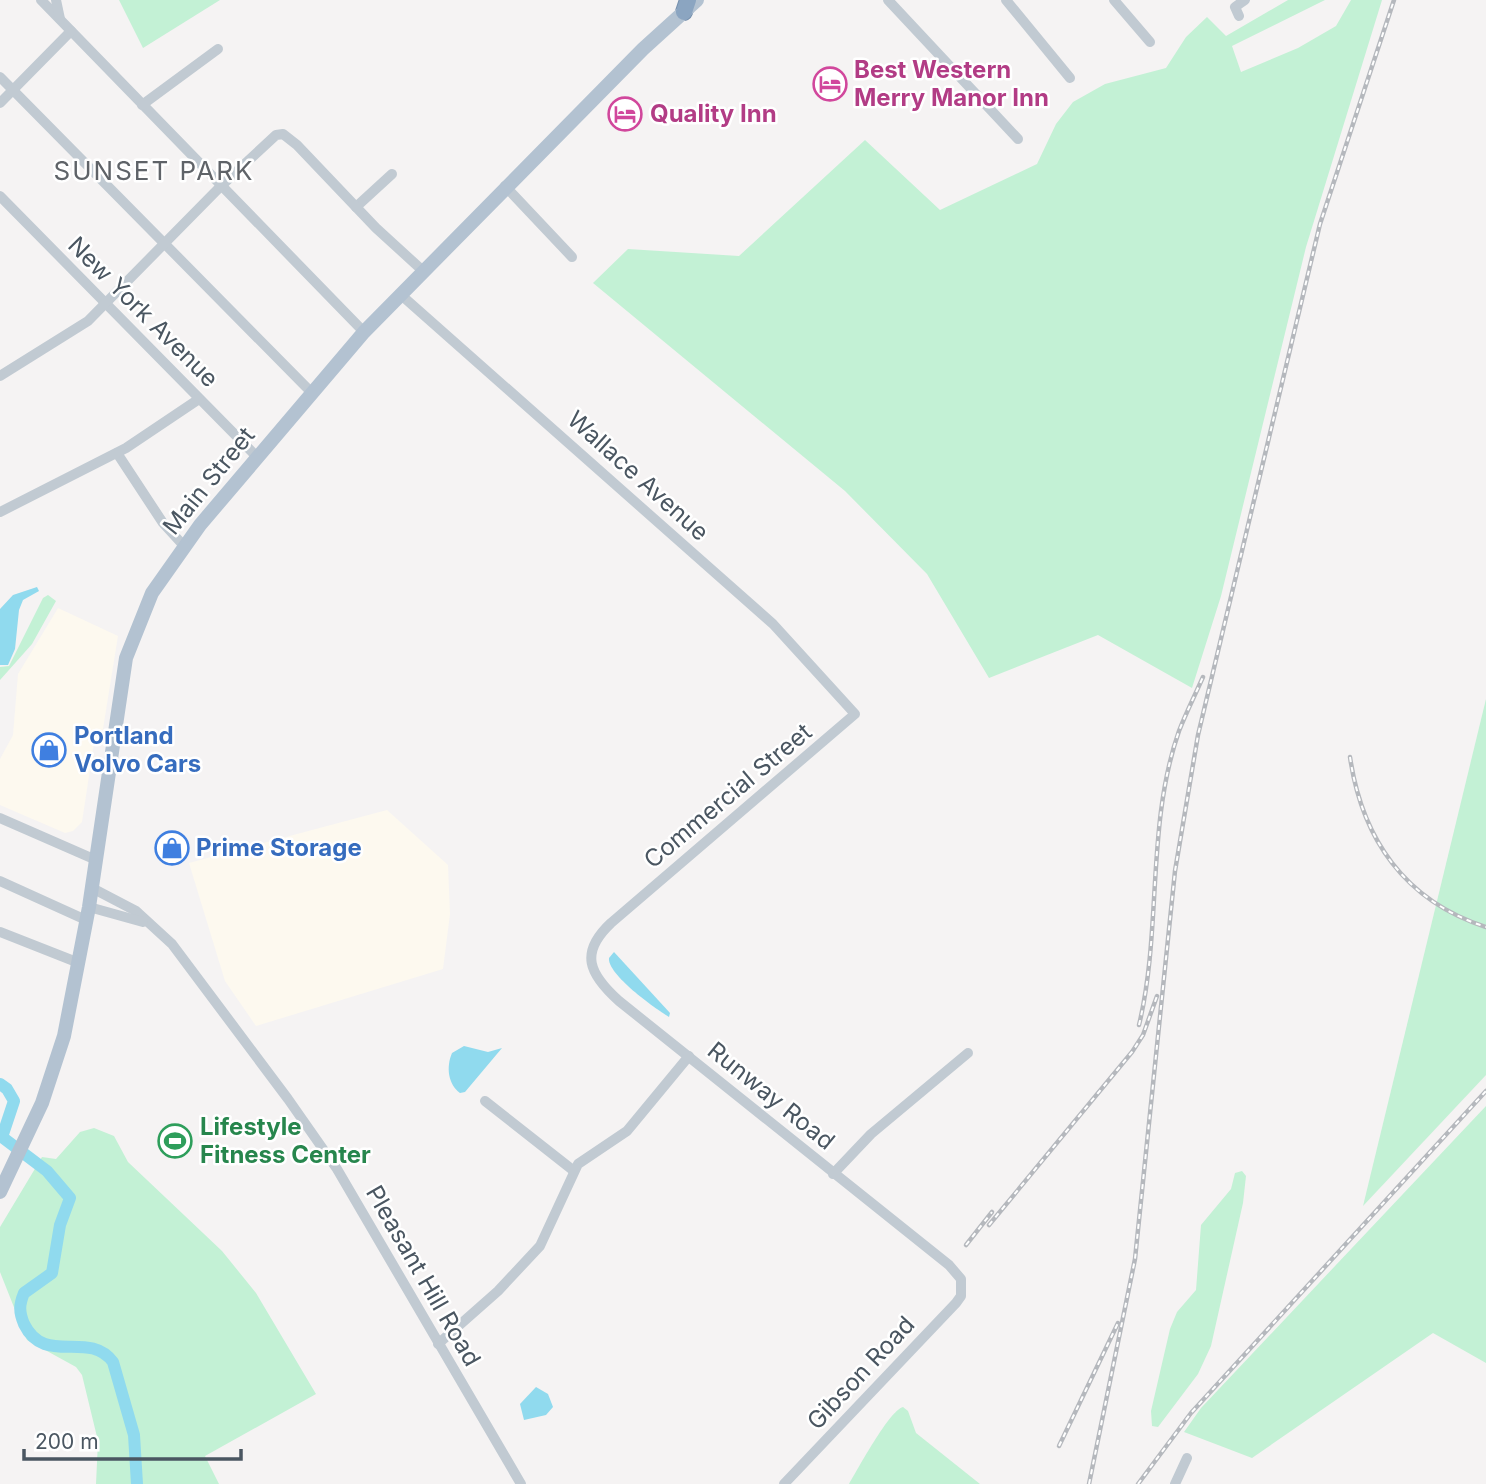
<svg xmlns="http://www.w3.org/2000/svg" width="1486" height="1484" font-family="Inter,sans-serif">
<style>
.commercial{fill:#fdf9ef}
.green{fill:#c3f1d5}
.water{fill:#90daee}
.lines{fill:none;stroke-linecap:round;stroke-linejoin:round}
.river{stroke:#90daee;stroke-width:12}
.highway-casing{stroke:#7690ad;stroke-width:18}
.minor{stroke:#c1cad2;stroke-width:10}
.major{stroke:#b3c2d1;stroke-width:14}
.highway{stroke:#8ba5c1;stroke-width:16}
.rail-casing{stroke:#b5b8bd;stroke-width:4.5}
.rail{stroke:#fff;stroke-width:2;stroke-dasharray:5;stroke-linecap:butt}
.labels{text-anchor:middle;stroke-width:5;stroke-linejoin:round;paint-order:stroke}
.hotel-label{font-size:24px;font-weight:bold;fill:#b23c85;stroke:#fff;text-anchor:start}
.street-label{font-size:24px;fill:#4a5661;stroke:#fff}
.shop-label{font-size:24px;font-weight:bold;fill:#366cbe;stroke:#fff;text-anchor:start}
.leisure-label{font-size:24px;font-weight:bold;fill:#27864d;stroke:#fff;text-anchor:start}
.neighbourhood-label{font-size:26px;letter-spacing:2px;fill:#5f6368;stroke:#fff}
</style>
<rect width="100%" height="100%" fill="#f5f3f3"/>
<g class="commercial">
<path d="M58,608L118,636L102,735L94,743L82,822L73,831L65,833L0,805V759L13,735L18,674Z"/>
<path d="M387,810L448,865L450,914L443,969L256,1026L225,981L189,863Z"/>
</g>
<g class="green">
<path d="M119,0H220L143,48Z"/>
<path d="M1288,0H1325L1232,46L1241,72L1298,48L1336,26L1351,0H1382L1306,247L1221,596L1192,688L1098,635L989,678L927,574L845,491L593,283L628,249L739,256L865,140L940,210L1037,164L1056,124L1073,102L1105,84L1166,68L1186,37L1207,17L1226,36Z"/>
<path d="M48,595L56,601L32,644L0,680V667L9,666L43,598Z"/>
<path d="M1486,699V1075L1363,1206Z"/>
<path d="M1486,1106V1363L1433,1333L1252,1458L1184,1432L1201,1408Z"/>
<path d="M94,1128L114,1136L128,1162L222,1251L256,1293L316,1394L205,1456L219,1484H96L98,1441L82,1375L76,1367L27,1340L0,1272V1227L42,1157L56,1159L80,1132Z"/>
<path d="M1242,1171L1246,1176L1243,1203L1211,1346L1198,1374L1158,1427L1152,1426L1151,1411L1170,1329L1177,1312L1196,1290L1201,1225L1231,1189L1235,1173Z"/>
<path d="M903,1407L908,1411L916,1433L980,1484H849C858,1469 889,1411 903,1407Z"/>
</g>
<g class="water">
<path d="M37,587L39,591L23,600L19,610L15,649L8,665H0V609L13,595Z"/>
<path d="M614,952L670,1013L669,1017C654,1008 607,974 609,958Z"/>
<path d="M464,1046L488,1052L502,1048L465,1092L460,1093C448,1084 446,1067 452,1053Z"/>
<path d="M536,1387L548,1394L553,1407L546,1415L524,1420L520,1404Z"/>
</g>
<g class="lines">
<path class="river" d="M0,1084L7,1089L14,1101L2,1137L47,1171L70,1198L60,1225L52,1273L24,1293C19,1305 19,1312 24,1324C45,1367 88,1329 113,1362L134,1435L137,1484"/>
<defs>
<path id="highway" d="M684,12L688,0"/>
</defs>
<use href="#highway" class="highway-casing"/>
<g class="minor">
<path d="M41,0L364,332"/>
<path d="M56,0L60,19"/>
<path d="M888,0L1018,139"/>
<path d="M1006,0L1070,78"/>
<path d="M1114,0L1150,42"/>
<path d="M1239,16L1235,7L1245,0"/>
<path d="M0,77L312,393"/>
<path d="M0,103L71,31"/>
<path d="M142,105L218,49"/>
<path d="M505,186L572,257"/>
<path d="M0,196L257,457"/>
<path d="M356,207L392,174"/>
<path d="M400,294L773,624L855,714L611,923C579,953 589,974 619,1001L949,1265L961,1279V1296L956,1303L784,1484"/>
<path d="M0,376L88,321L221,186L276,135L283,134L297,145L376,228L422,270"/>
<path d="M117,453L163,523L184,546"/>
<path d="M0,512L126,448L199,399"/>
<path d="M0,818L96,860"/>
<path d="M0,881L86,920"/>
<path d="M92,888L136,911L172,944L288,1099L337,1169L521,1484"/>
<path d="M89,907L143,922"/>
<path d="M0,932L79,963"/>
<path d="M485,1101L574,1171"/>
<path d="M833,1174L871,1134L968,1053"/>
<path d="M438,1344L498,1291L540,1246L578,1164L627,1131L689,1056"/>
<path d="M1175,1484L1187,1458"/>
</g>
<path class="major" d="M0,1192L42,1103L64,1036L89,907L126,658L152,593L200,525L364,332L643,49L697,0"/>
<use href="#highway" class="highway"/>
<defs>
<g id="rail">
<path d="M1350,757C1362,839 1405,901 1486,927"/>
<path d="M1139,1025C1162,930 1146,825 1179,731C1186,713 1195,695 1203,677"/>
<path d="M989,1225L1132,1052L1143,1035L1157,996"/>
<path d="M966,1245L992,1212"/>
<path d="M1059,1446L1118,1323"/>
<path d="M1089,1484L1135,1259L1175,871L1198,735L1320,224L1394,0"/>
<path d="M1138,1484L1191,1413L1486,1091"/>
</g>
</defs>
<use href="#rail" class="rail-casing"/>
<use href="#rail" class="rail"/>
</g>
<defs>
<symbol id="hotel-ring" viewBox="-11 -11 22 22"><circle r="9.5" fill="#fff" stroke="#d1479c" stroke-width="1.5"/><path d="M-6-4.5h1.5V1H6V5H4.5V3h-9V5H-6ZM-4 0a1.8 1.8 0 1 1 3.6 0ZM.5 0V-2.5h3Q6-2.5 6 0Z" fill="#d1479c"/></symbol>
<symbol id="shop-ring" viewBox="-11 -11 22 22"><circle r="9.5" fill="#fff" stroke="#3f7fe0" stroke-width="1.5"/><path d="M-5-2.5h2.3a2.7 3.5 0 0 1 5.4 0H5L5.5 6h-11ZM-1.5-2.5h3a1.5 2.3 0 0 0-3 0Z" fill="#3f7fe0"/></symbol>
<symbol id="stadium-ring" viewBox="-11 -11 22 22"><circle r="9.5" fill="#fff" stroke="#2e9e5b" stroke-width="1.5"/><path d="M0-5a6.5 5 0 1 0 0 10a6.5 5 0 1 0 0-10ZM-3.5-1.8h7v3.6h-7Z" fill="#2e9e5b"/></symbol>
</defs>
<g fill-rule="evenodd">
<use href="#hotel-ring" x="811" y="65" width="38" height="38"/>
<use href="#hotel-ring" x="606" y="95" width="38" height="38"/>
<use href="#shop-ring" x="30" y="731" width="38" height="38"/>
<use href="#shop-ring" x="153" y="829" width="38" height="38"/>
<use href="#stadium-ring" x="156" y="1122" width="38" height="38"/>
</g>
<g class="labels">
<g class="hotel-label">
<text x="854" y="78">Best Western<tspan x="854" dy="28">Merry Manor Inn</tspan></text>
<text x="650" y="122">Quality Inn</text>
</g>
<g class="street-label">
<text transform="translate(143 312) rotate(45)" y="8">New York Avenue</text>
<text transform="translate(638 476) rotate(42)" y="8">Wallace Avenue</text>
<text transform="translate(209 481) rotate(-51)" y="8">Main Street</text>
<text transform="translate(728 796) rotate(-40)" y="8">Commercial Street</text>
<text transform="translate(771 1096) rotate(39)" y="8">Runway Road</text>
<text transform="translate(423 1276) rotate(60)" y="8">Pleasant Hill Road</text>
<text transform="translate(861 1373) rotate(-47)" y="8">Gibson Road</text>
</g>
<g class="shop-label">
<text x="74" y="744">Portland<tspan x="74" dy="28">Volvo Cars</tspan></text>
<text x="196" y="856">Prime Storage</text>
</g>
<g class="leisure-label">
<text x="200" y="1135">Lifestyle<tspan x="200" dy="28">Fitness Center</tspan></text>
</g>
<g class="neighbourhood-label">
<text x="154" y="180">SUNSET PARK</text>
</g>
</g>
<path d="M24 1449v10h217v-10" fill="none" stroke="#4a5661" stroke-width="3.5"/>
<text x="35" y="1449" font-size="21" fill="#4a5661" stroke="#ffffff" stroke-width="5" paint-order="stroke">200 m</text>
</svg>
